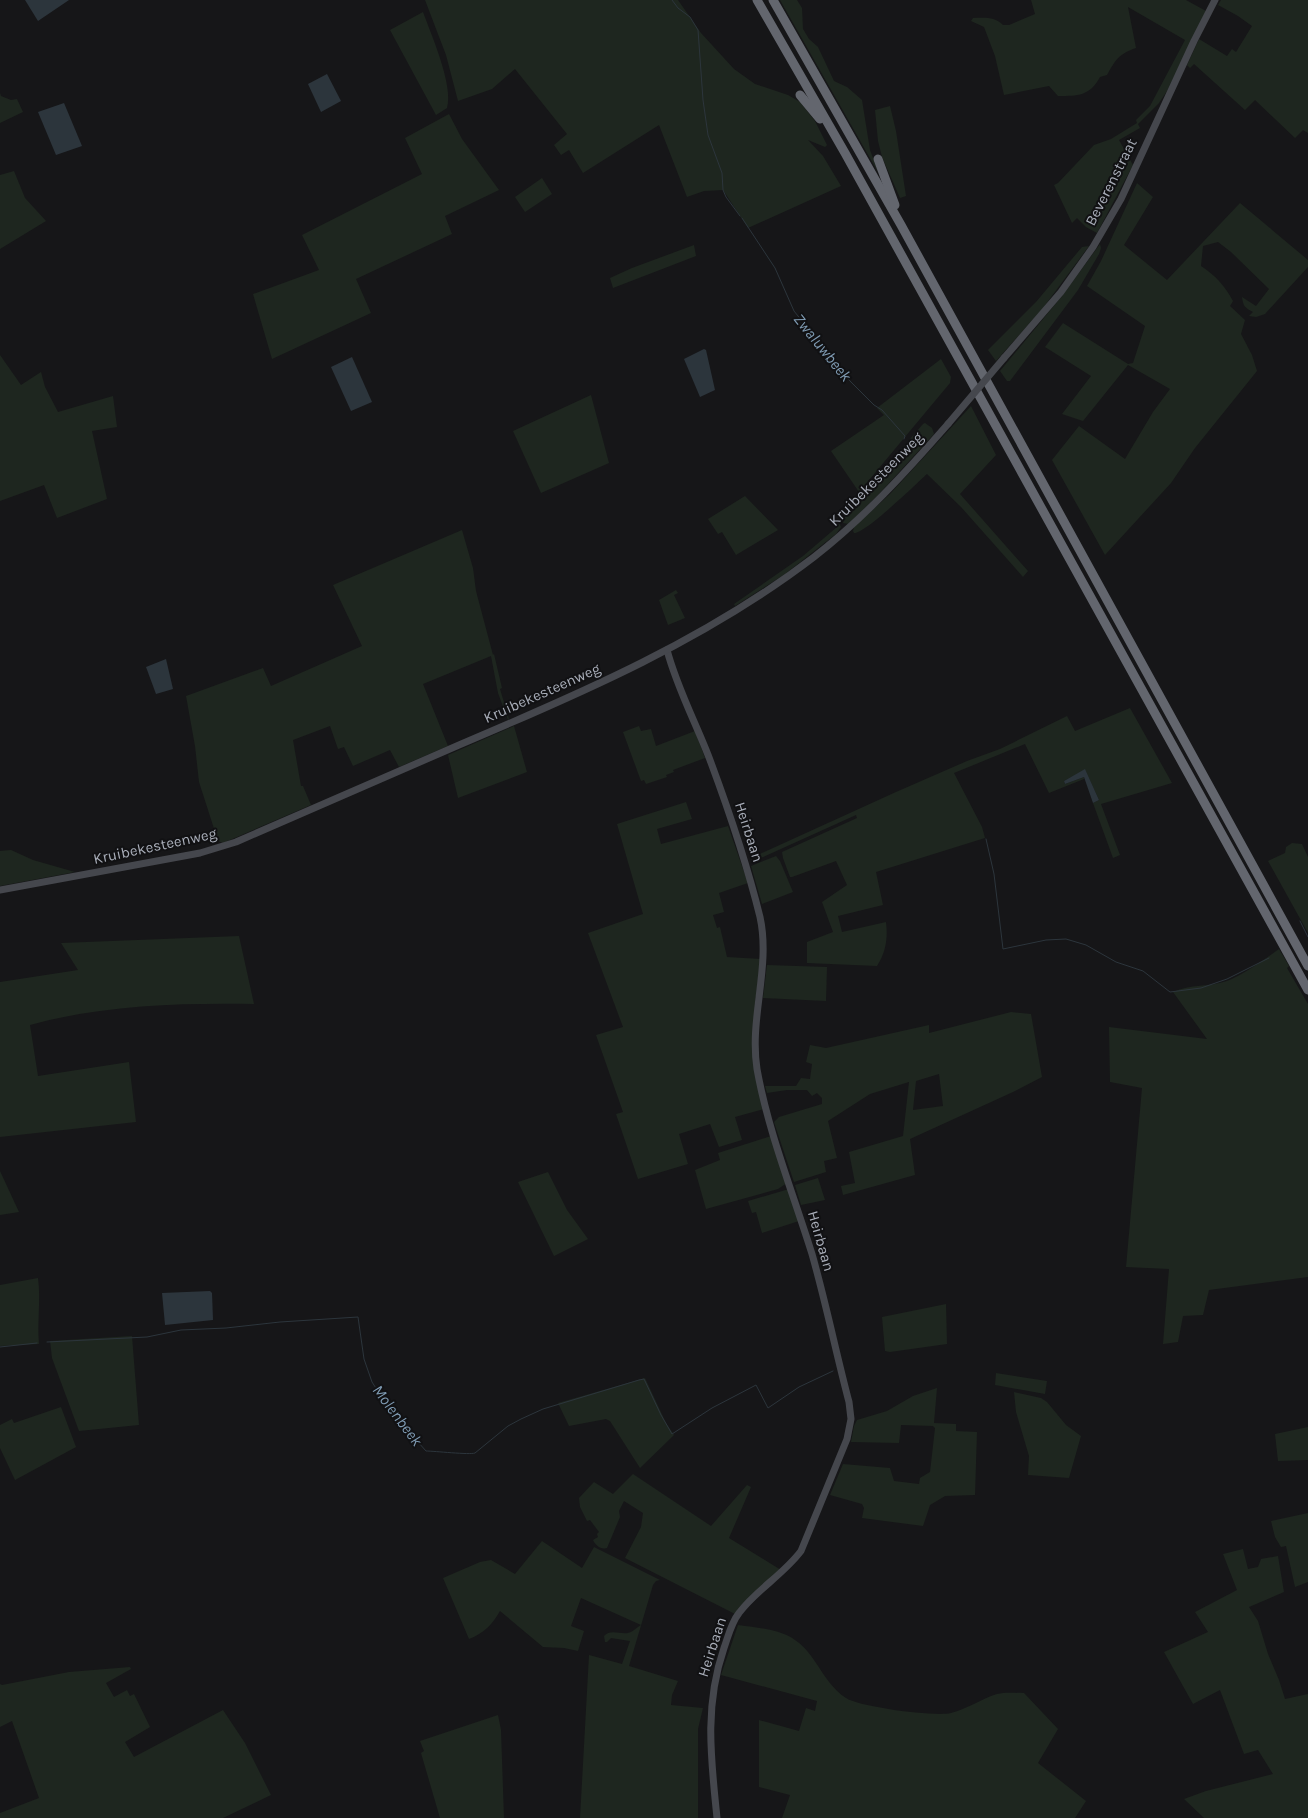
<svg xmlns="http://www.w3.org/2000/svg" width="1308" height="1818" font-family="Karla,sans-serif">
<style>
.green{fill:#1e261f;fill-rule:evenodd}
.water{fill:#2c353c}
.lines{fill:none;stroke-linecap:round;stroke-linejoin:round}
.stream{stroke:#2c353c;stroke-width:1}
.secondary{stroke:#45474d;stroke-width:7}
.highway{stroke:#63666e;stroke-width:9}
.secondary-bridge{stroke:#45474d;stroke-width:7}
.labels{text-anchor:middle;stroke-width:4;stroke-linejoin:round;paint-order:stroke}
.street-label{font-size:15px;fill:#a8adb8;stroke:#111113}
.water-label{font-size:16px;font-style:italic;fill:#7f9bb3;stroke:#111113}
</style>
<rect width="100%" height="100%" fill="#161618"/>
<g class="green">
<path d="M425,0H678L701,33L734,69L755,84L788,95L800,102L815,121L827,145L825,147L808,140L823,156L841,186L748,228L723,190L704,191L687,197L659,125L583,173L569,150L561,155L554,145L567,134L515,69L492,89L458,101L446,55Z"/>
<path d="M780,0H797L802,8L803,29L809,39L818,47L834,81L847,87L862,100L870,150L879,174Z"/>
<path d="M1031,0H1186L1206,11L1167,91L1159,103L1138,124L1140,128L1119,140L1133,165L1097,233L1086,227L1077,218L1072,223L1054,185L1058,183L1094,145L1111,139L1137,123L1136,120L1150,106L1185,40L1128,7L1136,48C1119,54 1116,59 1107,75L1100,77C1090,96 1078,96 1058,96L1049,86L1004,95L995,56L984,27L971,21L973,18C984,18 994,16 1003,25H1009L1035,14Z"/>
<path d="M1221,0H1308V133L1303,130L1295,138L1255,100L1245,110L1194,64L1190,68L1187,65L1199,39L1227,56L1232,49L1236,52L1252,26L1238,16L1218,5Z"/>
<path d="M423,12C431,34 454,86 447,108L436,115L390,30Z"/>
<path d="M0,93L1,96L11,100L17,99L23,112L0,123Z"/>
<path d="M890,106L896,131L906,196L900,198L882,157L878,141L875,110Z"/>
<path d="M449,114L462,139L499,190L445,216L452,234L356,279L371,313L272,359L253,294L319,270L302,235L422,174L405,138Z"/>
<path d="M14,171L25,198L46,221L0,249V175Z"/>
<path d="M542,178L552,194L525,212L515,197Z"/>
<path d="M1137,183L1153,197L1124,245L1167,280L1240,203L1308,260V267L1265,314L1256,317L1249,316L1253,312C1245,308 1243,306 1242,297L1256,306L1269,289L1231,252L1218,242L1203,246L1201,266C1215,275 1225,286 1233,301L1230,306L1245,320L1241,334L1252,355L1257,371L1195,448L1171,483L1105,555L1052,460L1079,426L1125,459L1153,412L1170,389L1128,365L1083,421L1062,414L1091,376L1045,347L1063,323L1128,364L1133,363L1145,326L1087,286L1101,261Z"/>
<path d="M1100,244L1101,248L1099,254L1078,290L1010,381H1007L1000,371L1062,296Z"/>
<path d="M694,245L696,256L613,288L610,278L632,268Z"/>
<path d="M1089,246L1043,308L996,361L988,350L1036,302L1082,247Z"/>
<path d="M0,355L21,385L41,372L45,387L58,412L113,396L117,427L92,431L107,499L57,518L44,485L0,501Z"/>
<path d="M941,359L951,377L950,383L859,492L831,451L884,415L877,408Z"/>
<path d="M591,395L609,463L541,493L513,431Z"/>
<path d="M971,406L996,455L960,494L1028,571L1023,577L961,507L927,474C916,484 865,534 854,533L853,531L854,527L890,494Z"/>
<path d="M925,423L932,428L934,434L879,494L849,524L843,523L846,513L923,424Z"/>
<path d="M745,496L778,530L736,555L722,532L718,534L708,519Z"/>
<path d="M836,517L841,527L836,534L785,574L735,606L734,604L803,556L837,527L832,521Z"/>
<path d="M462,530L473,568L476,591L493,655L494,654L502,688L500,689L509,719L508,720L498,693L491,656L423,684L448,746L399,767L390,750L353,766L344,747L338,749L330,726L293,740L301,786H303L311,805L223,843L218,841L199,782L195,746L186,696L263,668L271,686L362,646L333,585Z"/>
<path d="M676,590L678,593L674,595L685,618L668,625L659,600Z"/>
<path d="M1130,708L1172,783L1101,804L1120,855L1113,858L1093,803L1099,800L1085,770L1064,781L1065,784L1084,777V779L1049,793L1025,744L954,773L982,827L985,838L876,872L883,905L838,916L842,932L886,922C888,938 886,952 877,966L807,963V942L833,932L822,902L847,885L836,861L792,877H790L783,858L782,852L857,818L856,815L752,862L751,858L896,792L967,761L1000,749L1067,716L1075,731Z"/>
<path d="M514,726L527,772L458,798L448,755Z"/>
<path d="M639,726L641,731L651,729L656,746L695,731L705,758L673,770L674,772L666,775L667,777L646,784L644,780L641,781L623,732Z"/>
<path d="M686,802L692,819L657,829L661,844L728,826L748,883L719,893L724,912L713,915L717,928L720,927L727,957L761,959L755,1003L753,1031L764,1109L735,1117L742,1140L719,1147L710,1124L679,1134L688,1164L638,1179L616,1114L623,1112L596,1035L623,1027L588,933L643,914L617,824Z"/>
<path d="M1292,843L1302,844L1308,857V933L1268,861L1285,853L1286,847Z"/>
<path d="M11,850L33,860L75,872L0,886V851Z"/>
<path d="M776,856L780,861L793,892L762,904L751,866Z"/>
<path d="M239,936L254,1004C178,1003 103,1005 30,1025L38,1076L129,1062L136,1122L0,1137V982L78,970L61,943Z"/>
<path d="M1279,949L1289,966L1287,968L1308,1004V1277L1209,1290L1203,1315L1183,1316L1178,1342L1163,1344L1169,1269L1126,1267L1142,1088L1110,1082L1109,1027L1207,1039L1173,992C1190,984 1210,987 1227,981C1243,975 1265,959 1279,949Z"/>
<path d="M767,965L827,967L826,1001L763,998Z"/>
<path d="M1011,1012L1031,1014L1042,1077L1013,1092L910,1139L915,1175L843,1195L841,1186L855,1183L849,1152L903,1136L909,1082L870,1094L828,1121L837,1158L824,1161L826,1172L794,1182L774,1122L779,1117L822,1104V1098L817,1093L812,1096L807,1090H787L767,1093L765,1086H796L801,1078L810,1079L812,1064L806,1062L810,1045L826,1048L929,1025V1033ZM939,1074L943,1106L913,1110L916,1081Z"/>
<path d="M771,1136L787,1183L778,1189L706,1209L695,1170L720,1160L718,1153Z"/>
<path d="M0,1171L19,1212L0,1215Z"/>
<path d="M548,1172L567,1210L588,1239L554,1256L518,1182Z"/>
<path d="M818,1178L825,1200L801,1205L795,1185Z"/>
<path d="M789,1189L799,1221L762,1233L756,1212L752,1213L748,1201Z"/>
<path d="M38,1278C41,1300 37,1322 39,1344L0,1346V1285Z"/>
<path d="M946,1304L947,1344L890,1352L885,1351L882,1317Z"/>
<path d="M132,1336L139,1425L79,1431L52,1358L50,1341Z"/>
<path d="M996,1373L1047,1381L1045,1394L995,1385Z"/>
<path d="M645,1378L666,1423L674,1435L640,1468L610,1421L606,1419L569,1426L558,1403Z"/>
<path d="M937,1388L934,1423L956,1424V1431L977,1432L975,1495L945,1496L930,1505L923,1526L862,1518L864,1508L862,1504L830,1495L843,1464L890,1468L894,1481L919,1484L920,1478L930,1472L935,1428L933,1426L901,1425L899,1443L851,1442L854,1426L857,1420L887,1411L913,1396Z"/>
<path d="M1014,1392L1041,1398L1047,1402L1066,1425L1081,1436L1069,1478L1028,1475L1029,1456L1016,1412Z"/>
<path d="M61,1407L76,1447L15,1480L0,1448V1425L12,1419L14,1423Z"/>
<path d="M1308,1427V1460L1278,1461L1275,1434Z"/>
<path d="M633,1474L711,1526L747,1485L751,1487L729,1538L781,1570L735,1614L625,1558L641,1527L643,1513L624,1501L619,1511L620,1517L607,1548C601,1550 595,1545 593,1540L598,1537L597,1534L599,1532L590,1520L587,1521L580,1507L579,1498L594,1482L613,1494Z"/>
<path d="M1308,1513V1582L1295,1587L1286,1546L1281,1547L1275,1537L1271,1521Z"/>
<path d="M542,1541L582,1568L594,1547L660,1580L656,1581L653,1585L629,1666L678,1681L672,1695L671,1705L703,1708L698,1729V1818H580L589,1655L622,1664L630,1641L611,1638L607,1642H605L604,1636C611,1628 622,1636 631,1632C635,1630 637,1627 641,1625L581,1598L571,1626L584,1631L578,1651L564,1648L543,1647L500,1611C492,1625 484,1633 469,1639L443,1578L480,1562L491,1560L515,1574Z"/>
<path d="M1243,1549L1248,1569L1258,1567L1261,1559L1278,1556L1284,1592L1249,1607L1258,1621L1268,1654L1279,1680L1285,1699L1308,1694V1818H1204L1184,1799L1206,1791L1273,1774L1258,1750L1244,1754L1220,1690L1193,1704L1164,1652L1208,1632L1195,1612L1237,1590L1223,1554Z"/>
<path d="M738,1625C774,1630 795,1630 816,1663C824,1675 833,1690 846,1698C859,1707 936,1717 951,1713C967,1709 981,1699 997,1694C1005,1692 1015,1693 1024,1693L1058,1729L1038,1763L1086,1801L1075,1818H782L790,1795L759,1787V1720L799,1731L806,1708L815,1711L817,1701L721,1675Z"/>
<path d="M130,1667L131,1669L106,1683L114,1697L127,1690L130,1696L134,1694L150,1727L125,1742L134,1757L223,1710L245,1743L271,1795L223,1818H0V1813L39,1798L12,1721L0,1727V1684L2,1685L69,1672Z"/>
<path d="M498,1715L501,1730L504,1818H440L421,1753L424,1751L420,1741Z"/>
</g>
<g class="water">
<path d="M25,0H69L38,21Z"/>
<path d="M327,74L341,101L321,112L308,84Z"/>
<path d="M64,103L82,146L56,155L38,112Z"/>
<path d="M704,349L706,350L715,390L700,397L684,359Z"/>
<path d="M352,357L372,402L351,411L331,367Z"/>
<path d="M166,659L173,689L156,694L146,667Z"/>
<path d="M1085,769L1099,800L1093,803L1084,777L1065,784L1064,781Z"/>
<path d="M210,1291L212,1293L213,1320L165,1325L162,1293Z"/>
</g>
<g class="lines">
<g class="stream">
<path d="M672,0L678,8L690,17L698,30L703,100L708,135L722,173L723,190L726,197L740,216"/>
<path d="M742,218L775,268L794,311L850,381L874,405L882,410L905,436L904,439"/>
<path d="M986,839L994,874L1003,949L1046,940L1066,939L1086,945L1116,962L1143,971L1170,992L1201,988L1227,979L1269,958"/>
<path d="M1300,921L1308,937"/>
<path d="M47,1342L147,1337L181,1330L226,1328L280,1322L358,1317L364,1359L372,1382L392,1413L426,1451C434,1451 470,1455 475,1453L508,1426L521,1419L543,1409L639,1380L644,1379L661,1415L672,1434L712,1408L756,1385L768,1408L799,1387L833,1371"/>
<path d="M0,1347L37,1343"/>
</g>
<g class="secondary">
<path d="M1004,358L1061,292L1093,247L1121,199L1194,41L1215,0"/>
<path d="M667,650C677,688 696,723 710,760C729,811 747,864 760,917C771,967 749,1018 757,1069C768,1131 793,1193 812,1254C826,1303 836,1353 849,1402L851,1419L847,1439L801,1551C783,1575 756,1590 739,1613C731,1623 728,1637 724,1648C704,1706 711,1759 717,1818"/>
<path d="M0,890L200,853L236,842C310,810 384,777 459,745C582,693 707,639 814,557C864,518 906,472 948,424"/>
</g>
<g class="highway">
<path d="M757,0L845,153L1308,990"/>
<path d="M773,0L901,225L1308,966"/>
<path d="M800,95L820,119"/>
<path d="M878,159L895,205"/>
</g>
<path class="secondary-bridge" d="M948,424L1004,358"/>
</g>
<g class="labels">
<g class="street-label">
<text transform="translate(1111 182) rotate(-63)" y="5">Beverenstraat</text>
<text transform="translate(876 479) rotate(-45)" y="5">Kruibekesteenweg</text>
<text transform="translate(542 693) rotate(-24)" y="5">Kruibekesteenweg</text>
<text transform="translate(749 832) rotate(72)" y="5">Heirbaan</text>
<text transform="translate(155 846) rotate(-12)" y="5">Kruibekesteenweg</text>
<text transform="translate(821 1241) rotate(74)" y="5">Heirbaan</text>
<text transform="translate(712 1647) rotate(-72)" y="5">Heirbaan</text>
</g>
<g class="water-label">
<text transform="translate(823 347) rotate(51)" y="6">Zwaluwbeek</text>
<text transform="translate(398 1415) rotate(53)" y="6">Molenbeek</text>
</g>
</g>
</svg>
